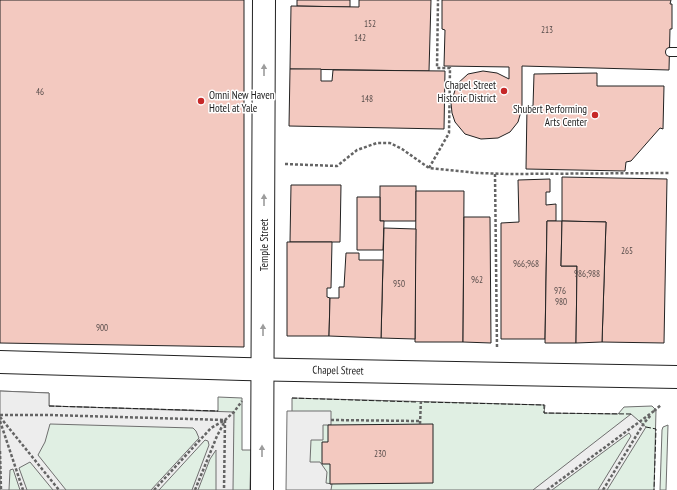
<svg xmlns="http://www.w3.org/2000/svg" width="677" height="490" font-family="'PT Sans Narrow',sans-serif">
<style>
.green{fill:#e0efe3;stroke:#6f6f6f}
.parking{fill:#ededed;stroke:#6f6f6f}
.building{fill:#f3c9c0;stroke:#222}
.lines{fill:none;stroke-linecap:round;stroke-linejoin:round}
.service-casing{stroke:#222;stroke-width:10}
.secondary-casing{stroke:#222;stroke-width:24}
.primary-casing{stroke:#222;stroke-width:24}
.path{stroke:#646464;stroke-width:2.5;stroke-dasharray:3 2;stroke-linecap:butt}
.service{stroke:#fff;stroke-width:8}
.secondary{stroke:#fff;stroke-width:22}
.primary{stroke:#fff;stroke-width:22}
.fence{stroke:#222;stroke-width:1;stroke-dasharray:5 2;stroke-linecap:butt}
.oneway{fill:#9c9c9c}
.poi-dot{fill:#c62828;stroke:#fff;stroke-width:1.5}
.labels{text-anchor:middle;stroke-width:3;stroke-linejoin:round;paint-order:stroke}
.number-label{font-size:9px;fill:#564c4a}
.poi-label{font-size:11px;fill:#222;stroke:#fff;text-anchor:end}
.street-label{font-size:11px;fill:#222;stroke:#fff}
</style>
<rect width="100%" height="100%" fill="#fff"/>
<g class="green">
<path d="M0,391L49,393V406L218,411V397L242,398V450H251L250,490H0Z"/>
<path d="M292,398L545,405L544,413L618,414L624,407L652,406L656,410L654,490H292Z"/>
<path d="M668,425L666,490H660L662,430L663,427Z"/>
</g>
<g class="parking">
<path d="M0,391L49,393V406L234,412L233,490H216V450L210,459L198,490H192L209,445L208,441L205,440L159,490H151L199,438L196,431L193,428L50,424L45,442L38,455L66,490H53L30,462L19,468L27,490H20L13,469L10,470L9,490H0Z"/>
<path d="M287,411H331V425H323V440H311L310,462H320L327,472L326,483L332,484L331,490H286Z"/>
<path d="M631,414L646,427L607,490H598L631,436L629,433L552,490H533Z"/>
</g>
<g class="building">
<path d="M0,0H244V347L0,343Z"/>
<path d="M297,0H350V7L297,6Z"/>
<path d="M359,0H431L429,71L290,69L291,6L359,7Z"/>
<path d="M442,0H671L670,4H672V29H670L669,70L522,66V108L518,122L510,132L498,138L481,139L465,134L455,122L452,113L451,103L457,84L468,74L483,71L497,73L509,79V67L444,66L445,30L442,29Z"/>
<path d="M290,69H321V81H332L333,70L445,71L444,129L289,126Z"/>
<path d="M597,73V86H664L663,129L660,128L631,161L626,162L625,171L526,169L527,107L533,106L534,74Z"/>
<path d="M562,177L667,179L664,343L602,342L606,222L562,221Z"/>
<path d="M550,179V192H546V205L556,204V221H547L545,339H501V223L519,222L518,180Z"/>
<path d="M291,185H341L340,242H290Z"/>
<rect x="380" y="186" width="36" height="35"/>
<path d="M416,191H464L463,342H415Z"/>
<path d="M357,197H380V221H384L383,250H357Z"/>
<path d="M464,217H490L491,343L463,342Z"/>
<path d="M547,221H562L561,266H577L576,343H545Z"/>
<path d="M562,221L606,222L602,342L576,343L577,266H561Z"/>
<path d="M384,228L416,229L415,339L381,338Z"/>
<path d="M287,242H332L331,288H327V297L330,298L329,336H287Z"/>
<path d="M346,253H359V260H383L381,338L329,336L330,298H339V287H344Z"/>
<path d="M433,424V483L330,484V464H322V442H328V425Z"/>
</g>
<g class="lines">
<defs>
<path id="service" d="M670,52H677"/>
<path id="secondary" d="M0,362L243,369L677,377"/>
<path id="primary" d="M262,490L264,0"/>
</defs>
<use href="#service" class="service-casing"/>
<use href="#secondary" class="secondary-casing"/>
<use href="#primary" class="primary-casing"/>
<g class="path">
<path d="M285,164L337,166L357,150L377,143H390L402,149L429,168L477,173L509,174L670,173"/>
<path d="M429,168L449,133L450,68H437L438,0"/>
<path d="M495,174L497,348"/>
<path d="M654,411L661,405"/>
<path d="M0,415H49L225,420L224,490"/>
<path d="M0,417L59,490"/>
<path d="M331,420L420,421"/>
<path d="M0,421L23,490"/>
<path d="M420,424L421,399"/>
<path d="M0,451L1,490"/>
<path d="M154,490L211,428L225,420L234,412L242,401"/>
<path d="M195,490L217,436L225,421"/>
<path d="M547,490L654,411"/>
<path d="M603,490L644,423L651,415"/>
</g>
<use href="#service" class="service"/>
<use href="#secondary" class="secondary"/>
<use href="#primary" class="primary"/>
<g class="fence">
<path d="M292,398L416,402"/>
<path d="M424,402L544,405V413L631,414"/>
<path d="M49,406L218,411"/>
<path d="M646,427L656,429L654,490"/>
</g>
</g>
<defs><path id="oneway-solid" d="M-6-.8H1V-3.2L6.5 0L1 3.2V.8H-6Z"/></defs>
<g class="oneway">
<use href="#oneway-solid" transform="translate(264 70) rotate(-90)"/>
<use href="#oneway-solid" transform="translate(264 200) rotate(-90)"/>
<use href="#oneway-solid" transform="translate(263 330) rotate(-90)"/>
<use href="#oneway-solid" transform="translate(262 451) rotate(-90)"/>
</g>
<g class="poi-dot">
<circle cx="504" cy="91" r="4"/>
<circle cx="201" cy="101" r="4"/>
<circle cx="595" cy="115" r="4"/>
</g>
<g class="labels">
<g class="number-label">
<text x="370" y="27">152</text>
<text x="547" y="33">213</text>
<text x="360" y="41">142</text>
<text x="40" y="95">46</text>
<text x="367" y="102">148</text>
<text x="627" y="254">265</text>
<text x="526" y="267">966;968</text>
<text x="587" y="277">986;988</text>
<text x="477" y="283">962</text>
<text x="399" y="287">950</text>
<text x="560" y="294">976</text>
<text x="561" y="305">980</text>
<text x="102" y="331">900</text>
<text x="380" y="457">230</text>
</g>
<g class="poi-label">
<text x="496" y="89">Chapel Street<tspan x="496" dy="13">Historic District</tspan></text>
<text x="209" y="99" text-anchor="start">Omni New Haven<tspan x="209" dy="13">Hotel at Yale</tspan></text>
<text x="587" y="113">Shubert Performing<tspan x="587" dy="13">Arts Center</tspan></text>
</g>
<g class="street-label">
<text transform="translate(264 245) rotate(-90)" y="4">Temple Street</text>
<text transform="translate(338 370) rotate(1)" y="4">Chapel Street</text>
</g>
</g>
</svg>
